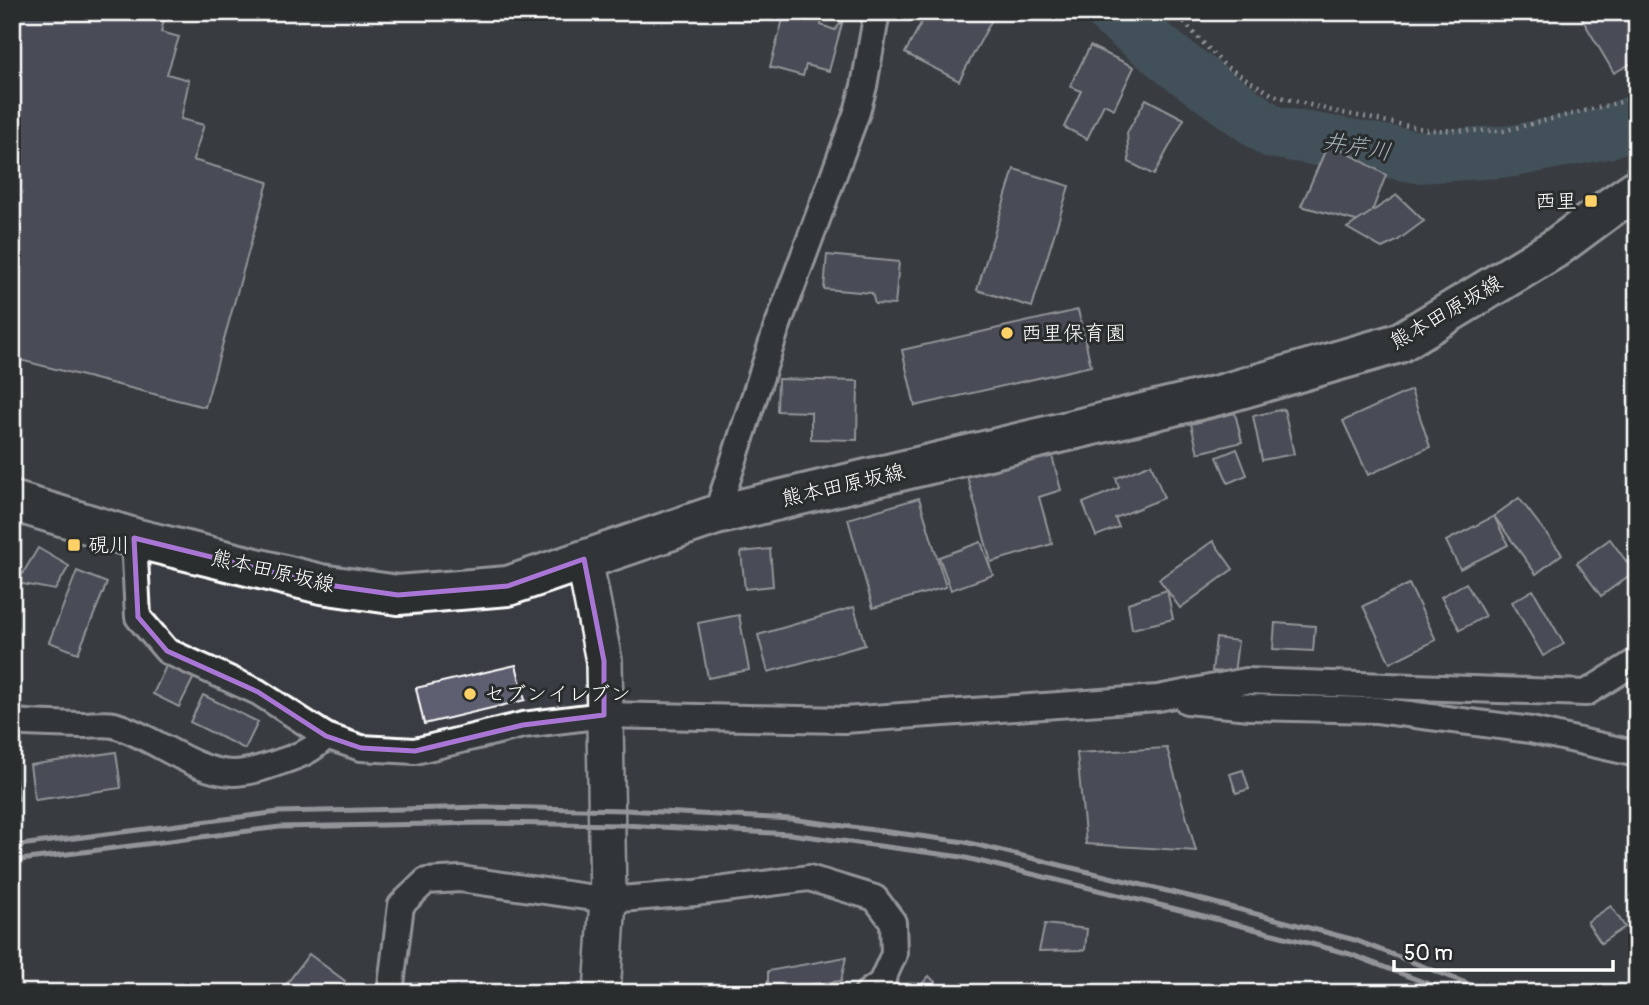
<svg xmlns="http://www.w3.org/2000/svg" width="1649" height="1005" font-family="Pangolin,'Klee One',sans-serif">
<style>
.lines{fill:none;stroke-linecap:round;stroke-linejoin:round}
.river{stroke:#4f6874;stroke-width:52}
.building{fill:#5d5f71;stroke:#fff;stroke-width:2}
.street-casing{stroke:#fff;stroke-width:30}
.secondary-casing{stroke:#fff;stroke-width:40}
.primary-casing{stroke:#fff;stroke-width:44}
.path{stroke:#fff;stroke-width:4.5;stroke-dasharray:2 5;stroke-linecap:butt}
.street{stroke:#2a2d2e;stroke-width:24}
.secondary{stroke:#2a2d2e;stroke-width:35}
.primary{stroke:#2a2d2e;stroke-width:38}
.rail{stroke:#fff;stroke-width:5}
.marked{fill:none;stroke:#a976d5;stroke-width:5;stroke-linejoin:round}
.poi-dot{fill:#ffd166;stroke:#2a2d2e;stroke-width:2.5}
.labels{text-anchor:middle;stroke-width:6;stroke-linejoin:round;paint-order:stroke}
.poi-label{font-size:21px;fill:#fff;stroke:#2a2d2e;text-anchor:start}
.street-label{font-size:21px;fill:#fff;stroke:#2a2d2e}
.water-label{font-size:23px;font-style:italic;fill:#a7b4ba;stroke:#2a2d2e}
</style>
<rect width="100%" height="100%" fill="#393c42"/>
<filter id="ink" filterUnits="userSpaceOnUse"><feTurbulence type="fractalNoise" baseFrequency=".0143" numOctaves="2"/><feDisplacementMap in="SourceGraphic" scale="14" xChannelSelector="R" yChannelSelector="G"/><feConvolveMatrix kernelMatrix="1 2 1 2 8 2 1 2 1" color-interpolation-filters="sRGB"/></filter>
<g filter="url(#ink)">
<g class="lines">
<path class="river" d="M1112,12L1177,64L1272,132L1418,157L1513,151L1606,133L1637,120"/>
</g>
<g class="building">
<path d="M12,12H166L161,32L179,37L167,74L189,80L181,119L204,125L193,160L268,182L205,407L12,358Z"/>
<path d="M785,12H807L823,17L821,25L835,30L843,20L829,71L806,65L803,76L770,67Z"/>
<path d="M927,12H996L959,81L905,53Z"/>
<path d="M1578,12H1637V60L1614,73Z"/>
<path d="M1090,46L1134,67L1114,109L1104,104L1087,139L1064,127L1081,91L1070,86Z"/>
<path d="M1146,99L1184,119L1154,175L1129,162L1127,133Z"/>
<path d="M1329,142L1386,175L1367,224L1301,206Z"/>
<path d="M1014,169L1069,186L1032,307L977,290Z"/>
<path d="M1397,195L1424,221L1397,241L1382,248L1347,228Z"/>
<path d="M827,255L899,262L895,305L875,304L872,293L824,289Z"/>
<path d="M1078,310L1091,366L915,406L902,350Z"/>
<path d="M778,379L858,381L857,440L811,439V412L777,411Z"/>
<path d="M1411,390L1430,447L1368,475L1343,421Z"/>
<path d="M1284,409L1294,454L1262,460L1253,416Z"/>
<path d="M1235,413L1242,442L1198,453L1191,424Z"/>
<path d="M1237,449L1247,475L1228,483L1217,457Z"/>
<path d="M1051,452L1061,490L1039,497L1052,544L991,562L967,476Z"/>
<path d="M1151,464L1164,498L1115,518L1119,527L1096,536L1083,503L1119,488L1116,478Z"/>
<path d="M919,498L946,587L873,608L848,519Z"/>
<path d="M1519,498L1562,554L1536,574L1494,516Z"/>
<path d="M1494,516L1508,545L1460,569L1446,541Z"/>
<path d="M1610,539L1634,572L1601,596L1577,563Z"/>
<path d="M1213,541L1233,569L1180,608L1159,579Z"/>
<path d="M981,542L993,575L951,590L939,557Z"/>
<path d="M38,548L69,566L55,590L17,583Z"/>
<path d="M770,549L773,586L745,589L741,552Z"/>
<path d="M77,571L107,583L78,653L49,642Z"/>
<path d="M1466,583L1485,616L1460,630L1441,597Z"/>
<path d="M1409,584L1436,640L1390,663L1363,606Z"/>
<path d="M1167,590L1173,619L1132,629L1128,603Z"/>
<path d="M1533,590L1564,644L1543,656L1512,602Z"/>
<path d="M854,607L865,645L768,672L758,635Z"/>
<path d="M739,615L749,670L708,678L698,623Z"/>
<path d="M1275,623L1315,626L1313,651L1273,649Z"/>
<path d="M1216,638L1238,641L1234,673L1212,671Z"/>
<path d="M167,664L194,677L179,707L153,694Z"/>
<path d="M516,665L525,700L424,724L416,688Z"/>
<path d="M203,695L258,722L245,749L190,722Z"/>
<path d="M1167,748L1196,851L1086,844L1077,753Z"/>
<path d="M116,752L121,788L35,800L30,765Z"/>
<path d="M12,758L19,800L12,801Z"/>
<path d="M1243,770L1249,789L1236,793L1230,774Z"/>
<path d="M1611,906L1625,927L1601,943L1587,922Z"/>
<path d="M1045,924L1087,929L1085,950L1039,951Z"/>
<path d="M309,954L345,981L336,993H280Z"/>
<path d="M846,957L841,981L768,989V971Z"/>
<path d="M929,976L941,988L937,993H914Z"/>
</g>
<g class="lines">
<defs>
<g id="street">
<path d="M716,515L776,330L857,112L864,86L877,12"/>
<path d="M134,538L138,617L167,651L258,692L326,736L361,748L415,751L523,725L604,715L844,720L1158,698L1246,681L1586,693L1637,661"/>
<path d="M1187,701L1250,707L1377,710L1531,730L1637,754"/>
<path d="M12,722C36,724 59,724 82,725C92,725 104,723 114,725C153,736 193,772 233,773C249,773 265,767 280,762C298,756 313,751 326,736"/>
<path d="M390,993L401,905L426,881L460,879L608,900L695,893L809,878L875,898L893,922L894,954L881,983L867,993"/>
</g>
<path id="secondary" d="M584,559L604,661L608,900L602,993"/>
<path id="primary" d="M12,501L134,538L321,584L398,595L508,586L716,515L1219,395L1399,343L1554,249L1612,206L1637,189"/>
</defs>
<use href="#street" class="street-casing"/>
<use href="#secondary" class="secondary-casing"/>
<use href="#primary" class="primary-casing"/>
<path class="path" d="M1174,12L1225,66L1273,95L1333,111L1429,130L1503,131L1637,98"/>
<use href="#street" class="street"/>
<use href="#secondary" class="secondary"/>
<use href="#primary" class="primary"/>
<g class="rail">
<path d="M12,846L279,812L485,807L625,810L791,819L965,842L1192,897L1355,940L1492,993"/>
<path d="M12,861L280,827L484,823L624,825L790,834L962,857L1188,912L1350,954L1452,993"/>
</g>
</g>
</g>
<path d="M0 0H1649V1005H0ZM134,538L321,584L398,595L508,586L584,559L604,661V715L523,725L415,751L361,748L326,736L258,692L167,651L138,617Z" fill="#393c42" fill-opacity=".55" fill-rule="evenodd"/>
<path class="marked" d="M134,538L321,584L398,595L508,586L584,559L604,661V715L523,725L415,751L361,748L326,736L258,692L167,651L138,617Z"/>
<g class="poi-dot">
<rect x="1584" y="194" width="14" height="14" rx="3.5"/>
<circle cx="1007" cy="333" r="7"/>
<rect x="67" y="538" width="14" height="14" rx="3.5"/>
<circle cx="470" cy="694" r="7"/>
</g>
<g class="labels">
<g class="poi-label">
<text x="1577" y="208" text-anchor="end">西里</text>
<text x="1021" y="340">西里保育園</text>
<text x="88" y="552">硯川</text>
<text x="484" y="701">セブンイレブン</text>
</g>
<g class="street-label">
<text transform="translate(1446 312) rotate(-30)" y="7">熊本田原坂線</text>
<text transform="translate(843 485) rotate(-13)" y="7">熊本田原坂線</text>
<text transform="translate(273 571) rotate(13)" y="7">熊本田原坂線</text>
</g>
<g class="water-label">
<text transform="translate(1357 146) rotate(10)" y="8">井芹川</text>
</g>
</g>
<rect width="1649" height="1005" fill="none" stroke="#2a2d2e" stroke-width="42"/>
<rect x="21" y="21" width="1607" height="963" fill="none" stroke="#fff" stroke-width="2.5" filter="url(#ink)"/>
<path d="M1394 960v10h219v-10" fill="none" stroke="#ffffff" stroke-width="3.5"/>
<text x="1404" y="960" font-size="21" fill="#ffffff" stroke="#2a2d2e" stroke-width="5" paint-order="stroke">50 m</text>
</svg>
